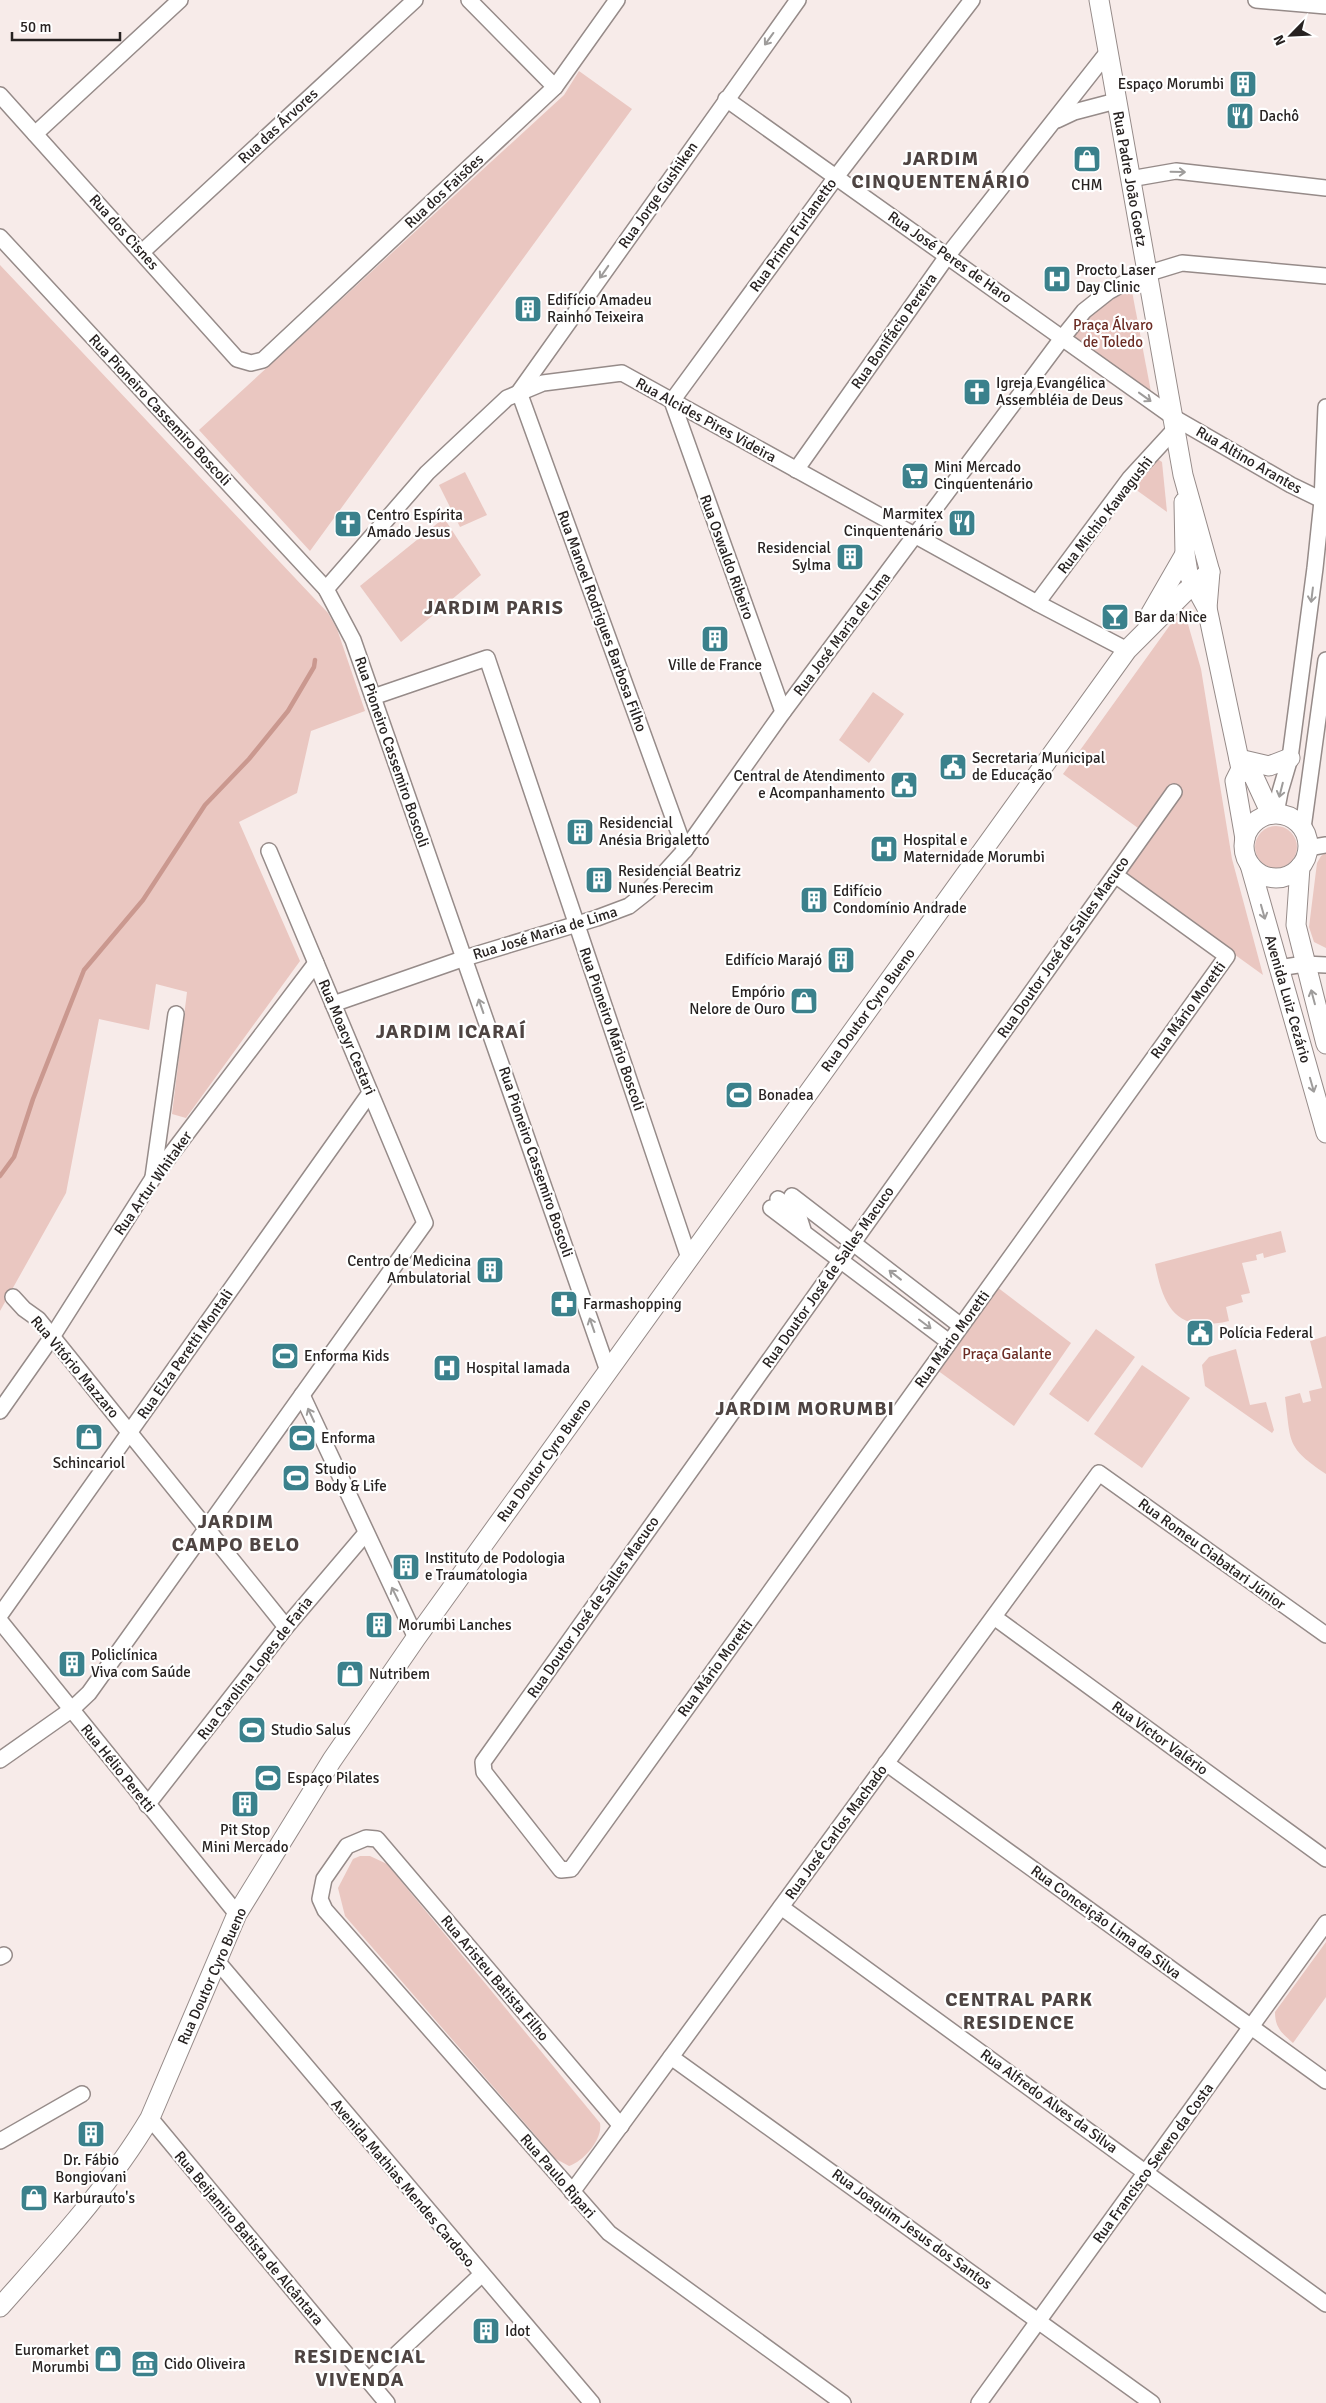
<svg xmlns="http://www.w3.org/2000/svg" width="1326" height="2403" font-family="Signika,sans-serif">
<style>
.green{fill:#eac7c1}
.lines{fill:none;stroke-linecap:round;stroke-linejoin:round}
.stream{stroke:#ca988f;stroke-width:4.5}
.minor-casing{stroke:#968b89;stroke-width:18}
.tertiary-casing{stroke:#968b89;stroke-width:21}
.minor{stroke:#fff;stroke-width:15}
.tertiary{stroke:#fff;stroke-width:19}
.oneway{stroke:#9e9c9b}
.labels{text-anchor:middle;stroke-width:4.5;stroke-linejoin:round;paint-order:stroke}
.poi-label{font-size:15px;fill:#272221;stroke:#fff;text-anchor:start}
.street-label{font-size:15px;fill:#272221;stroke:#fff}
.park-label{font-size:15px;fill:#6c2c24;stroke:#fff}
.district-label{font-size:20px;font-weight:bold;letter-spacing:1px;fill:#4e4442;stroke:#fff}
</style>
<rect width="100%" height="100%" fill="#f7ebe9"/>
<g class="green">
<path d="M579,71L632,109L310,551L199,430L564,95Z"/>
<path d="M0,265L328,613L337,629L365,711L311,731L297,793L239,822L300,961L186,1118L172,1114L187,992L156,984L149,1030L99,1019L66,1193L0,1311Z"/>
<path d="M1131,286L1151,392L1073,338L1090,316Z"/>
<path d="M1159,460L1162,462L1167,512L1135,489L1154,461Z"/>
<path d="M465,472L487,515L460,527L439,485Z"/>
<path d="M444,518L481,575L401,642L360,586Z"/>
<path d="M1183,607L1201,669L1232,859L1263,975L1123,874L1180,794L1168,786L1138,828L1063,774Z"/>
<path d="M873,692L904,714L869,763L839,740Z"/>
<circle cx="1276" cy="847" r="21"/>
<path d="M1326,853V948L1314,942L1309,927L1317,863L1321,856Z"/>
<path d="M1281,1231L1286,1252L1264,1258L1263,1253L1256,1255L1257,1260L1242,1263L1250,1293L1241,1295L1243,1302L1226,1307L1229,1321C1178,1333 1164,1310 1155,1264Z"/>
<path d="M997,1287L1071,1343L1014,1426L937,1370Z"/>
<path d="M1096,1329L1135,1357L1088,1422L1049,1394Z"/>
<path d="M1326,1336V1474C1286,1447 1291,1443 1285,1397L1300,1393L1303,1403L1311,1401L1309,1391L1322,1388L1310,1341Z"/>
<path d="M1236,1349L1250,1405L1266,1402L1274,1430L1272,1433L1205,1386L1202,1365L1209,1357Z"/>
<path d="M1142,1365L1190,1398L1142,1468L1094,1434Z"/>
<path d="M360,1856H370L387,1864L600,2123C603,2139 584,2161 569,2166L556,2159L345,1916L338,1888L353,1859Z"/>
<path d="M1326,1942V1997L1293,2043C1282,2033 1275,2028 1275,2012Z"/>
</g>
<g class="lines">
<path class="stream" d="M0,1176L14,1157L33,1099L84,970L143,900L205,805L249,759L288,711L314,667L315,660"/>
<defs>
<g id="minor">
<path d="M469,0L555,87"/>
<path d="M1256,0L1326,6"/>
<path d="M0,95L237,359L251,363L263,360L555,87L617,0"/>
<path d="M726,99L1173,417L1291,485L1326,502"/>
<path d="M1057,120L1074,112L1116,101"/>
<path d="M35,134L180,0"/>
<path d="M1130,179L1176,171L1326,188"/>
<path d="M0,237L326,589L353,640L608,1371"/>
<path d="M142,252L415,0"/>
<path d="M796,470L948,255L1107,53"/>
<path d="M326,589L427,473L507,398L543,383L622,373L1037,603L1127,650"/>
<path d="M1037,603L1130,478L1175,429"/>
<path d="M373,697L487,658L689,1258"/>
<path d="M783,712L672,401L836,177L972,0"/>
<path d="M1276,813L1280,792L1290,758L1315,568L1322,501L1326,407"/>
<path d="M1303,828L1326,660"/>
<path d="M1308,848L1326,845"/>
<path d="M685,850L519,392L798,0"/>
<path d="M1115,875L1227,956L571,1869L561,1870L484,1772L483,1762L1115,875L1174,792"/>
<path d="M1279,968L1304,964L1326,965"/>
<path d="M333,1004L465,958L597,918L629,906L648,891L685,850L783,712L1063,337L1084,311L1108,292L1133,278L1182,263L1326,276"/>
<path d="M153,1177L176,1014"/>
<path d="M792,1196L961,1326"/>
<path d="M778,1199L798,1214L804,1233L949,1342"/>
<path d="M771,1208L804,1233"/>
<path d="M13,1297L24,1309L38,1319L286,1627"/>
<path d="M302,1395L416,1638"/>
<path d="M0,1411L52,1337L153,1178L316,963"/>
<path d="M0,1615L370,1093"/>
<path d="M994,1617L1326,1859"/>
<path d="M0,1621L237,1914"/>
<path d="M0,1760L71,1710L89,1693L425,1223L269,851"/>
<path d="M886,1763L1326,2081"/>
<path d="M147,1805L286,1627L366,1533"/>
<path d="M781,1907L1326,2304"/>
<path d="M0,1957L4,1955"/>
<path d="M217,1961L592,2403"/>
<path d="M671,2057L1152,2403"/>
<path d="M150,2118L387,2403"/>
<path d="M621,2126L377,1839L366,1838L347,1846L324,1879L320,1899L325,1910L609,2233L843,2403"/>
<path d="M0,2141L82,2094"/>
<path d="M572,2192L1099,1473L1326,1635"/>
<path d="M368,2381L481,2275"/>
<path d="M979,2403L1326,1923"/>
</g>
<g id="tertiary">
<path d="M1099,0L1183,475L1210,572L1207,608"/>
<path d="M1184,502L1185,554L1188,573L1207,608L1241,769L1235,781L1245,839"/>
<path d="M1147,620L1185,554"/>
<path d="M1239,759L1269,766L1290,758"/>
<path d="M1241,769L1253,775L1271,814"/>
<circle cx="1276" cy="846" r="32"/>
<path d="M1250,865L1326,1133"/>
<path d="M1300,867L1296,925L1326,1044"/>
<path d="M0,2307C53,2247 109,2187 150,2118L237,1914L332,1760L416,1638L1127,650L1185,592L1210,572"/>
</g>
</defs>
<use href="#minor" class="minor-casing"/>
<use href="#tertiary" class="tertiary-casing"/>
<use href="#minor" class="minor"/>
<use href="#tertiary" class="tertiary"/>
</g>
<defs><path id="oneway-shaft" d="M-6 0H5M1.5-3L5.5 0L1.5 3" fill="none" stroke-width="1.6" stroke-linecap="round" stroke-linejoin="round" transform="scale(1.25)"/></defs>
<g class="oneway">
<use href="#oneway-shaft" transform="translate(769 39) rotate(126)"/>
<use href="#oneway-shaft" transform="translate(1178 172) rotate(1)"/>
<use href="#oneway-shaft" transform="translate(604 272) rotate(125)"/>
<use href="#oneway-shaft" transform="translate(1145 397) rotate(36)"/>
<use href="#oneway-shaft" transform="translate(1312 595) rotate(97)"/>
<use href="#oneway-shaft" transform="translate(1281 790) rotate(104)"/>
<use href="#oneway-shaft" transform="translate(1263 912) rotate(74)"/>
<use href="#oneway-shaft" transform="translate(1313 997) rotate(-105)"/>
<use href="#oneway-shaft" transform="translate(481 1006) rotate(-109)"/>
<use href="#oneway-shaft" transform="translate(1312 1085) rotate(74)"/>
<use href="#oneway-shaft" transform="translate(895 1275) rotate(-142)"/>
<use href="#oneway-shaft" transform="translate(925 1324) rotate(37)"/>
<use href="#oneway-shaft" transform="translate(592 1325) rotate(-109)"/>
<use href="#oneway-shaft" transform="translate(311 1415) rotate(-115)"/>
<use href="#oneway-shaft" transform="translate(395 1594) rotate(-116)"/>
</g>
<defs>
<symbol id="building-square" viewBox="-11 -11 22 22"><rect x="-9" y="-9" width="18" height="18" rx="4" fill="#3b818c" stroke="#fff"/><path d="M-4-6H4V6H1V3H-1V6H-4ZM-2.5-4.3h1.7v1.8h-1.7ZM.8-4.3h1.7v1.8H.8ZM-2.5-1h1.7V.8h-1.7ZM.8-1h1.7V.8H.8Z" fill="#fff"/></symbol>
<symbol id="restaurant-square" viewBox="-11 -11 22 22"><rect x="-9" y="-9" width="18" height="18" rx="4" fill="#3b818c" stroke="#fff"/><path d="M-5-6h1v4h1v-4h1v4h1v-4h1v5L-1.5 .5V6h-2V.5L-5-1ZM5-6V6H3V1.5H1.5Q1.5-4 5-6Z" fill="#fff"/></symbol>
<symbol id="shop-square" viewBox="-11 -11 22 22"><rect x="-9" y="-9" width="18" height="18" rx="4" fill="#3b818c" stroke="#fff"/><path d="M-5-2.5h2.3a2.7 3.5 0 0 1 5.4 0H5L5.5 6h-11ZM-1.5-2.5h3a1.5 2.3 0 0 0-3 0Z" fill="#fff"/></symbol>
<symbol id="hospital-square" viewBox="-11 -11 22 22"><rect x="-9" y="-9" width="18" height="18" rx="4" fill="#3b818c" stroke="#fff"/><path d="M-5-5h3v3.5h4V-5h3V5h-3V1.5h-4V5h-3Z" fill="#fff"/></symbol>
<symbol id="church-square" viewBox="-11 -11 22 22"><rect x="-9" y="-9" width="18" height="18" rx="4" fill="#3b818c" stroke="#fff"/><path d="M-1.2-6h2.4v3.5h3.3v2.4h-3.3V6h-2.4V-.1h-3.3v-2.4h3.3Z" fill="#fff"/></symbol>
<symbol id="supermarket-square" viewBox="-11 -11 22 22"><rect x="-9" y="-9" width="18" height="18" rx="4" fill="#3b818c" stroke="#fff"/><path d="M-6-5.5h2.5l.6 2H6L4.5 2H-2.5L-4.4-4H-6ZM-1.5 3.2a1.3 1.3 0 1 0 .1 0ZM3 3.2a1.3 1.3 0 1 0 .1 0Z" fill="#fff"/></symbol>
<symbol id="bar-square" viewBox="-11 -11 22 22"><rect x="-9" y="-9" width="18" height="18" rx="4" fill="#3b818c" stroke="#fff"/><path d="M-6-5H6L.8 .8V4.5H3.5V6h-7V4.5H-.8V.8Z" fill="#fff"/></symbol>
<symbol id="civic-square" viewBox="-11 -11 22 22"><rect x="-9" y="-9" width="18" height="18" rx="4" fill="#3b818c" stroke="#fff"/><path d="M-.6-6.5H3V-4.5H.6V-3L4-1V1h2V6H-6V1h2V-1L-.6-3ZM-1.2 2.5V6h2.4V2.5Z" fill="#fff"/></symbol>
<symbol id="stadium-square" viewBox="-11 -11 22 22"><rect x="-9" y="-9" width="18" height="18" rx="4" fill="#3b818c" stroke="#fff"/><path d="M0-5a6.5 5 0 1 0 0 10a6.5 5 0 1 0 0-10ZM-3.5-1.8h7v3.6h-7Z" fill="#fff"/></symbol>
<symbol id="pharmacy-square" viewBox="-11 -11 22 22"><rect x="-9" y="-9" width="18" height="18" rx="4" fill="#3b818c" stroke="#fff"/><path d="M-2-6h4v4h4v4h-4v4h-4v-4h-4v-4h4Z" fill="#fff"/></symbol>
<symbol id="museum-square" viewBox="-11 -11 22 22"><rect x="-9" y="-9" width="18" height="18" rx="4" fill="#3b818c" stroke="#fff"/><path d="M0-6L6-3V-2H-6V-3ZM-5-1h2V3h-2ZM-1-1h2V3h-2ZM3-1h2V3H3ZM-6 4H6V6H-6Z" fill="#fff"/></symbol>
</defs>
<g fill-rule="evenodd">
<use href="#building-square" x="1227" y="68" width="32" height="32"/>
<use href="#restaurant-square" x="1224" y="100" width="32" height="32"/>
<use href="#shop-square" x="1071" y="143" width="32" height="32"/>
<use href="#hospital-square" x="1041" y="263" width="32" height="32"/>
<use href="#building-square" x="512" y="293" width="32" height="32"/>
<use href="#church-square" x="961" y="376" width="32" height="32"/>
<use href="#supermarket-square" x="899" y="460" width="32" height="32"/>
<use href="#restaurant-square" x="946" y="507" width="32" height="32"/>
<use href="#church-square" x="332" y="508" width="32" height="32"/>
<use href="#building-square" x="834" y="541" width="32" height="32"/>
<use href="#bar-square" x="1099" y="601" width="32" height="32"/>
<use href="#building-square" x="699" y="623" width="32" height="32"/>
<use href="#civic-square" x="937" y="751" width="32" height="32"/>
<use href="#civic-square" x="888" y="769" width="32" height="32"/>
<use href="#building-square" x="564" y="816" width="32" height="32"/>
<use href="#hospital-square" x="868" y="833" width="32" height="32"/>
<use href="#building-square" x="583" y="864" width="32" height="32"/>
<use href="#building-square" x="798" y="884" width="32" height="32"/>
<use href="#building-square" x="825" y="944" width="32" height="32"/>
<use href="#shop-square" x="788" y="985" width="32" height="32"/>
<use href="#stadium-square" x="723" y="1079" width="32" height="32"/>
<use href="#building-square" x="474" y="1254" width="32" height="32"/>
<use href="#pharmacy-square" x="548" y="1288" width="32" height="32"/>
<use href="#civic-square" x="1184" y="1317" width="32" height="32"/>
<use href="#stadium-square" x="269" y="1340" width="32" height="32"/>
<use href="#hospital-square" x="431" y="1352" width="32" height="32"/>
<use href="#shop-square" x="73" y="1421" width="32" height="32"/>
<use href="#stadium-square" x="286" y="1422" width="32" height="32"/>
<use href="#stadium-square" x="280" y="1462" width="32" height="32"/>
<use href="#building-square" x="390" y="1551" width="32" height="32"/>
<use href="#building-square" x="363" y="1609" width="32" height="32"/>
<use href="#building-square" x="56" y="1648" width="32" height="32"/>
<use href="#shop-square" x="334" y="1658" width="32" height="32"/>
<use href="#stadium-square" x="236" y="1714" width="32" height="32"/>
<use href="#stadium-square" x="252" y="1762" width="32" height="32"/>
<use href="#building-square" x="229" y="1788" width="32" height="32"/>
<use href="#building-square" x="75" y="2118" width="32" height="32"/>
<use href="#shop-square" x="18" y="2182" width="32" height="32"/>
<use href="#building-square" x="470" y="2315" width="32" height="32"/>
<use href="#shop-square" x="92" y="2343" width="32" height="32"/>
<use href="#museum-square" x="129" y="2348" width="32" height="32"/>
</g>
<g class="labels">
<g class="poi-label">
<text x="1224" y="89" text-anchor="end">Espaço Morumbi</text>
<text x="1259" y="121">Dachô</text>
<text x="1087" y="190" text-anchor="middle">CHM</text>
<text x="1076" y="275">Procto Laser<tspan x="1076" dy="17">Day Clinic</tspan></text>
<text x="547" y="305">Edifício Amadeu<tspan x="547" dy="17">Rainho Teixeira</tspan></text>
<text x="996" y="388">Igreja Evangélica<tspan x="996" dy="17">Assembléia de Deus</tspan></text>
<text x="934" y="472">Mini Mercado<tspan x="934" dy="17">Cinquentenário</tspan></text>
<text x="943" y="519" text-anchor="end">Marmitex<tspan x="943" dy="17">Cinquentenário</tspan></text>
<text x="367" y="520">Centro Espírita<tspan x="367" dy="17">Amado Jesus</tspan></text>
<text x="831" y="553" text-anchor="end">Residencial<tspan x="831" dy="17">Sylma</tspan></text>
<text x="1134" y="622">Bar da Nice</text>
<text x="715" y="670" text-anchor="middle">Ville de France</text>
<text x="972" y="763">Secretaria Municipal<tspan x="972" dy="17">de Educação</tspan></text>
<text x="885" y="781" text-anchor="end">Central de Atendimento<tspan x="885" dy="17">e Acompanhamento</tspan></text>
<text x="599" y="828">Residencial<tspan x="599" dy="17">Anésia Brigaletto</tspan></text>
<text x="903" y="845">Hospital e<tspan x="903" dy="17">Maternidade Morumbi</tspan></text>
<text x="618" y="876">Residencial Beatriz<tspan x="618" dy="17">Nunes Perecim</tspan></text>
<text x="833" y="896">Edifício<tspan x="833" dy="17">Condomínio Andrade</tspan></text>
<text x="822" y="965" text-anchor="end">Edifício Marajó</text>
<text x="785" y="997" text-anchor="end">Empório<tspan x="785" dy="17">Nelore de Ouro</tspan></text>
<text x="758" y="1100">Bonadea</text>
<text x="471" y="1266" text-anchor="end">Centro de Medicina<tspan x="471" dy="17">Ambulatorial</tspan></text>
<text x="583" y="1309">Farmashopping</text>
<text x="1219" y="1338">Polícia Federal</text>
<text x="304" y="1361">Enforma Kids</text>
<text x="466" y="1373">Hospital Iamada</text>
<text x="321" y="1443">Enforma</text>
<text x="89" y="1468" text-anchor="middle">Schincariol</text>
<text x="315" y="1474">Studio<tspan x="315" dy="17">Body &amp; Life</tspan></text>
<text x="425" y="1563">Instituto de Podologia<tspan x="425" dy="17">e Traumatologia</tspan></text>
<text x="398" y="1630">Morumbi Lanches</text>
<text x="91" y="1660">Policlínica<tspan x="91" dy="17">Viva com Saúde</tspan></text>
<text x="369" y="1679">Nutribem</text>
<text x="271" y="1735">Studio Salus</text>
<text x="287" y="1783">Espaço Pilates</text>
<text x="245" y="1835" text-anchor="middle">Pit Stop<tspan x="245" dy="17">Mini Mercado</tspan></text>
<text x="91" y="2165" text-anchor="middle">Dr. Fábio<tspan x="91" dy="17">Bongiovani</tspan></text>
<text x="53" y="2203">Karburauto's</text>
<text x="505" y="2336">Idot</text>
<text x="89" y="2355" text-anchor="end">Euromarket<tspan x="89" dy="17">Morumbi</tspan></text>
<text x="164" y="2369">Cido Oliveira</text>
</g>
<g class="street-label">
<text transform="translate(278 126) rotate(-43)" y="5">Rua das Árvores</text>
<text transform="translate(1130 179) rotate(80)" y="5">Rua Padre João Goetz</text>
<text transform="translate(444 191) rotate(-43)" y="5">Rua dos Faisões</text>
<text transform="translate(658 195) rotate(-55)" y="5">Rua Jorge Gushiken</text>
<text transform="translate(124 232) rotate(48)" y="5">Rua dos Cisnes</text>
<text transform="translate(793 235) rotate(-54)" y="5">Rua Primo Furlanetto</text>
<text transform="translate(950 257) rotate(35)" y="5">Rua José Peres de Haro</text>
<text transform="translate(894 331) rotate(-55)" y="5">Rua Bonifácio Pereira</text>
<text transform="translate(160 410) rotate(47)" y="5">Rua Pioneiro Cassemiro Boscoli</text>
<text transform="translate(706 420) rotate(29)" y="5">Rua Alcides Pires Videira</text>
<text transform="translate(1249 460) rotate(30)" y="5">Rua Altino Arantes</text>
<text transform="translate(1105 515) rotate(-52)" y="5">Rua Michio Kawagushi</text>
<text transform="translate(727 557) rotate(70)" y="5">Rua Oswaldo Ribeiro</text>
<text transform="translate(602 621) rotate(70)" y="5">Rua Manoel Rodrigues Barbosa Filho</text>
<text transform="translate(842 634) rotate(-53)" y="5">Rua José Maria de Lima</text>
<text transform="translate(392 752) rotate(71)" y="5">Rua Pioneiro Cassemiro Boscoli</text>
<text transform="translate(545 933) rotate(-17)" y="5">Rua José Maria de Lima</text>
<text transform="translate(1063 947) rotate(-55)" y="5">Rua Doutor José de Salles Macuco</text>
<text transform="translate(1288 999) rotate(74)" y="5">Avenida Luiz Cezário</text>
<text transform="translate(868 1010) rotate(-54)" y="5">Rua Doutor Cyro Bueno</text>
<text transform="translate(1188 1010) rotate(-54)" y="5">Rua Mário Moretti</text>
<text transform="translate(612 1029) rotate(71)" y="5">Rua Pioneiro Mário Boscoli</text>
<text transform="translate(347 1037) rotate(67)" y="5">Rua Moacyr Cestari</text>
<text transform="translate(536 1162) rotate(71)" y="5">Rua Pioneiro Cassemiro Boscoli</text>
<text transform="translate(153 1183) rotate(-55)" y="5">Rua Artur Whitaker</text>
<text transform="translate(828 1277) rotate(-55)" y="5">Rua Doutor José de Salles Macuco</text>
<text transform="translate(952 1339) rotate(-54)" y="5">Rua Mário Moretti</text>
<text transform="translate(185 1354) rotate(-55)" y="5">Rua Elza Peretti Montali</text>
<text transform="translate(75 1367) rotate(50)" y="5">Rua Vitório Mazzaro</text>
<text transform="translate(544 1460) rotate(-54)" y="5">Rua Doutor Cyro Bueno</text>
<text transform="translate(1212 1554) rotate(36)" y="5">Rua Romeu Ciabatari Júnior</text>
<text transform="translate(593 1607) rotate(-55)" y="5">Rua Doutor José de Salles Macuco</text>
<text transform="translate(255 1668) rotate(-52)" y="5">Rua Carolina Lopes de Faria</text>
<text transform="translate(715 1668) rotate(-54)" y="5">Rua Mário Moretti</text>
<text transform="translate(1160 1738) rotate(36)" y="5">Rua Victor Valério</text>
<text transform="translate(118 1768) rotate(51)" y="5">Rua Hélio Peretti</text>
<text transform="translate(836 1832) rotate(-54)" y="5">Rua José Carlos Machado</text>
<text transform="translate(1106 1922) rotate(36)" y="5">Rua Conceição Lima da Silva</text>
<text transform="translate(212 1976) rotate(-66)" y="5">Rua Doutor Cyro Bueno</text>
<text transform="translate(495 1978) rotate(50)" y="5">Rua Aristeu Batista Filho</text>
<text transform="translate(1049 2101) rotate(36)" y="5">Rua Alfredo Alves da Silva</text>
<text transform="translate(1153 2163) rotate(-54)" y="5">Rua Francisco Severo da Costa</text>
<text transform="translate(558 2176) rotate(49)" y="5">Rua Paulo Ripari</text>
<text transform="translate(403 2183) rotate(50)" y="5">Avenida Mathias Mendes Cardoso</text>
<text transform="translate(912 2229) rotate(36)" y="5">Rua Joaquim Jesus dos Santos</text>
<text transform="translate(249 2238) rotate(50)" y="5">Rua Beijamiro Batista de Alcântara</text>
</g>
<g class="park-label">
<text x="1113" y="330">Praça Álvaro<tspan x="1113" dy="17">de Toledo</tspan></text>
<text x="1007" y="1359">Praça Galante</text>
</g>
<g class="district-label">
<text x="941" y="165">JARDIM<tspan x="941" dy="23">CINQUENTENÁRIO</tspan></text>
<text x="494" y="614">JARDIM PARIS</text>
<text x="451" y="1038">JARDIM ICARAÍ</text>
<text x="805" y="1415">JARDIM MORUMBI</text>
<text x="236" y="1528">JARDIM<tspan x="236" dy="23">CAMPO BELO</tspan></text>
<text x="1019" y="2006">CENTRAL PARK<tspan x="1019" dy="23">RESIDENCE</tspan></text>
<text x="360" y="2363">RESIDENCIAL<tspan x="360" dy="23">VIVENDA</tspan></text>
</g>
</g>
<g transform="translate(1291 35) rotate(246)" stroke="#ffffff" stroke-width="4" paint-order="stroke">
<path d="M0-4L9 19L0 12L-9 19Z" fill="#272221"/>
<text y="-8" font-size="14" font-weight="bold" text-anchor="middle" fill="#272221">N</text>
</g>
<path d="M12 32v8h108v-8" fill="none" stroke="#272221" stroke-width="2.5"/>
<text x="20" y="32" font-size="15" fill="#272221" stroke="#ffffff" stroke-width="4" paint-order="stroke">50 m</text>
</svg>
